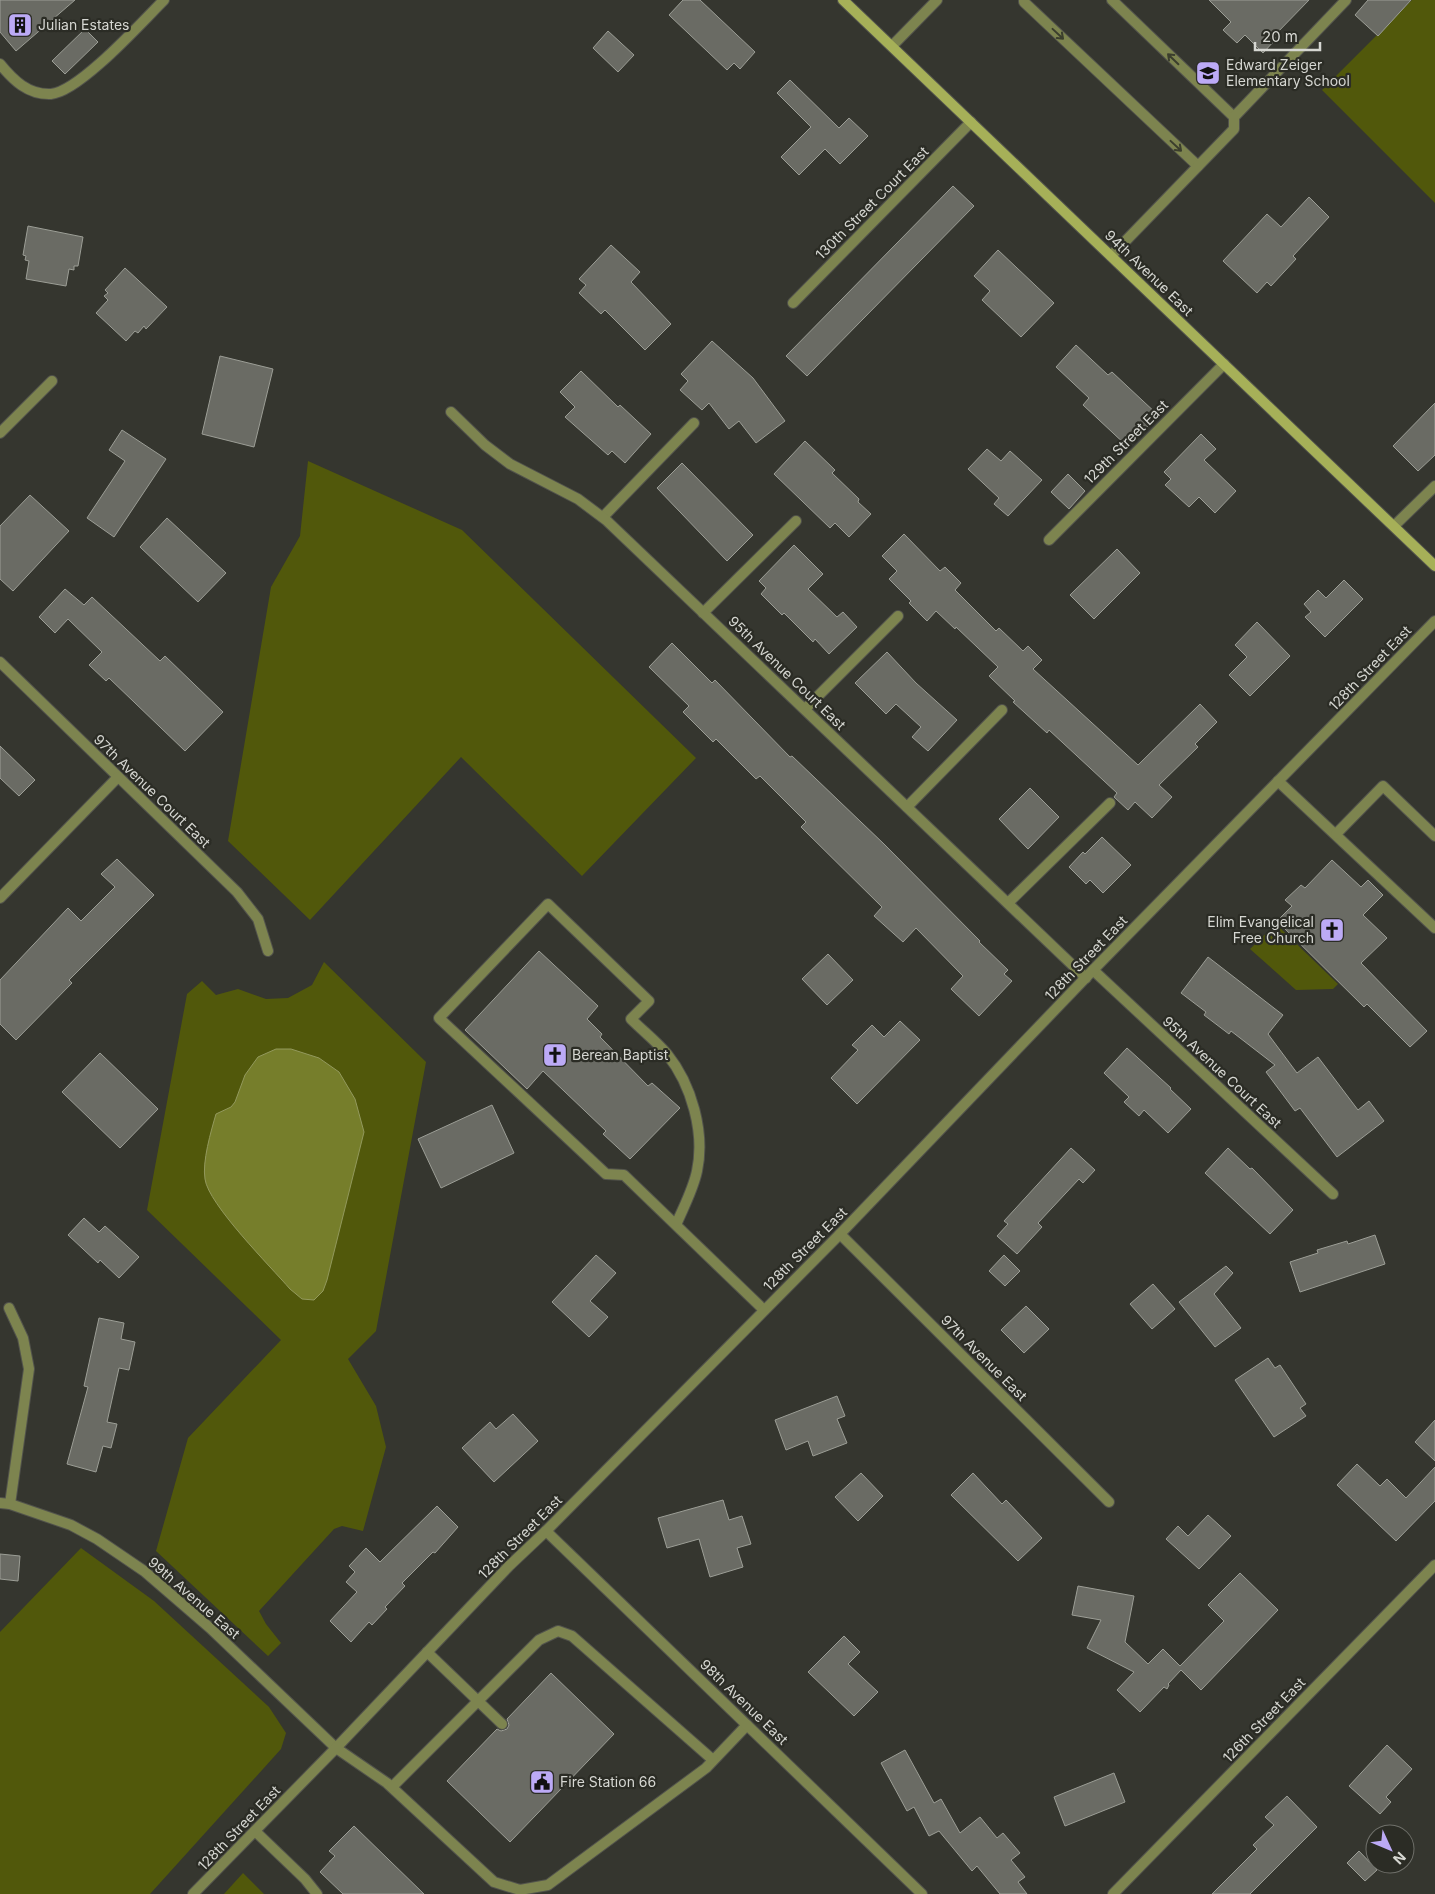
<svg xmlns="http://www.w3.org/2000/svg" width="1435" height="1894" font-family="Inter,sans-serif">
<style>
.green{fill:#51580b}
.water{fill:#767e2b;stroke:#93995d}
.building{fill:#6a6b64;stroke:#9c9e96}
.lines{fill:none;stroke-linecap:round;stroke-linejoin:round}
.service-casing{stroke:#52534c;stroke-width:12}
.minor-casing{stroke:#52534c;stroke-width:12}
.tertiary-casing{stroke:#52534c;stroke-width:12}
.secondary-casing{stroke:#52534c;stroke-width:12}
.service{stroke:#7d844f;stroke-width:10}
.minor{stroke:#7d844f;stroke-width:10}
.tertiary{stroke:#7d844f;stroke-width:10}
.secondary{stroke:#a6b058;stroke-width:10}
.oneway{stroke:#3b3e2d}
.labels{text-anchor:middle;stroke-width:4.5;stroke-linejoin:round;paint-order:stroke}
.poi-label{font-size:14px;fill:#d6d7d2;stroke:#2b2c25;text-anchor:start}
.street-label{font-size:14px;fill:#d6d7d2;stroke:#2b2c25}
</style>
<rect width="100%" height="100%" fill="#35362f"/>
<g class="green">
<path d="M1412,0H1435V203L1322,90Z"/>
<path d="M308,461L462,530L696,758L582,876L461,757L310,920L228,841L271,587L300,536Z"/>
<path d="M1276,924L1338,984L1333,989L1296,990L1250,949Z"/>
<path d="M324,962L426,1062L376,1331L348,1359L376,1406L386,1447L363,1531L342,1526L334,1529L259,1611L266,1624L281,1643L268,1656L156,1551L188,1438L281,1340L147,1210L187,994L202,981L216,995L238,989L266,999L288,998L312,985Z"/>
<path d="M81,1548L154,1601L269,1707L286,1733L281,1749L150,1894H0V1632Z"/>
<path d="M243,1873L264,1894H224Z"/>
</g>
<path class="water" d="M276,1049H291L319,1058L339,1072L355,1099L364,1132L327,1280L323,1291L314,1300L302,1299L290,1289C271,1267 208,1204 205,1179C202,1162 211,1131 216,1114L231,1107L235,1102L245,1075L258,1057Z"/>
<g class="building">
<path d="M0,0H75L16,51L0,32Z"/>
<path d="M683,0H700L755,52L740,69L734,63L727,70L669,15Z"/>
<path d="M1209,0H1309L1274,36L1276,39L1263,53L1245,35L1237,43L1223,30L1231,22Z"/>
<path d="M1368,0H1411L1378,36L1355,15Z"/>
<path d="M85,29L98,42L65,74L52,61Z"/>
<path d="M608,31L634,55L618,72L593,48Z"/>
<path d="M790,80L839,128L849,118L868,136L840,164L825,149L799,175L781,157L811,127L777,93Z"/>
<path d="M953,186L974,206L807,376L786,356Z"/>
<path d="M1309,197L1329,217L1293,256L1296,259L1271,286L1267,282L1257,293L1223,261L1267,214L1281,227Z"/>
<path d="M28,226L83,237L78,266H74V270L69,269L66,286L26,279L29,261L25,260L26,256L23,255Z"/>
<path d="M611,245L640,272L631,282L671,324L645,350L605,310L601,314L579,293L586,285L579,279Z"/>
<path d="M998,250L1054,303L1021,337L982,300L990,291L974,276Z"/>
<path d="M125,268L167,307L146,329L144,326L138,333L135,331L126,341L96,313L108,300L104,296L108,293L105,290Z"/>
<path d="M712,341L753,378L785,421L756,443L739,421L729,429L709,403L702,410L680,390L688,381L681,374Z"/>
<path d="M1076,345L1108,375L1112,372L1158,415L1128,447L1083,405L1089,398L1056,367Z"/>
<path d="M220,356L273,369L254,447L202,434Z"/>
<path d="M581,371L618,407L620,405L651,434L625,463L612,451L608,455L565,417L575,407L560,392Z"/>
<path d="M1435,403V455L1418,471L1393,446Z"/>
<path d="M122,430L166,459L114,537L87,518L125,461L109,450Z"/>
<path d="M1201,434L1216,449L1204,460L1236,491L1215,513L1199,497L1189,507L1165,485L1171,479L1164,472Z"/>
<path d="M805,441L835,470L832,473L859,499L858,502L871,514L849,537L835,523L830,528L774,474Z"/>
<path d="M987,449L1001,461L1010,451L1042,480L1008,516L994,504L999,498L968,469Z"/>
<path d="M682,463L753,535L727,561L657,488Z"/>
<path d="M1068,474L1085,491L1069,509L1051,492Z"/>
<path d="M30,495L69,531L13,591L0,579V526Z"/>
<path d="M167,518L226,573L198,602L140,547Z"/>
<path d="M904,534L940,571L945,567L961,583L955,590L996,631L999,628L1023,651L1028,646L1042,660L1033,669L1138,765L1200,704L1217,722L1195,744L1198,747L1159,785L1172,797L1152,818L1135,802L1128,810L1114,797L1117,793L1049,730L1047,733L1013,702L1015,701L989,676L998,667L956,627L955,629L936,611L927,621L909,603L911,601L889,579L897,571L882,556Z"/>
<path d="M794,545L823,574L808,589L837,617L843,612L857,627L829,654L815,639L813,642L784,613L782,615L761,594L766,588L759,581Z"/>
<path d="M1117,549L1140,573L1094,619L1070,595Z"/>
<path d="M1344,580L1363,599L1325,637L1305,617L1311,612L1304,604L1318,590L1326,598Z"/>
<path d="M65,589L84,605L92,597L160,661L165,656L223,712L185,751L109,678L106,681L89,665L102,652L68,619L55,633L39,617Z"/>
<path d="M1257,622L1290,656L1250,696L1229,675L1247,657L1235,645Z"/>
<path d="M672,643L712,683L715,680L790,757L792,756L884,844L980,941L979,942L1008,970L1004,974L1012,981L979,1016L951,989L963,976L916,928L903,942L874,916L882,907L801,827L806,822L760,776L756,779L716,739L713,742L683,712L689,706L649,667Z"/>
<path d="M887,652L916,683L957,720L928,751L912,737L921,727L896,704L886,714L855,683Z"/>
<path d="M0,746L35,780L19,796L0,778Z"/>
<path d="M1030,788L1059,817L1028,849L999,819Z"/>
<path d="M1102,837L1131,865L1103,893L1090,880L1086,884L1069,867L1083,852L1085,854Z"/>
<path d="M117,859L154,895L69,980L72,983L16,1040L0,1024V980L68,908L81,921L115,887L101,874Z"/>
<path d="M1332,860L1361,887L1368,880L1383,895L1363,915L1387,938L1361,963L1427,1031L1410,1047L1367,1004L1364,1007L1277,921L1292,906L1285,900L1301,885L1305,888Z"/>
<path d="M539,951L598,1006L587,1019L602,1034L600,1037L648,1086L652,1083L680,1108L630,1159L603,1134L606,1131L543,1071L527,1089L465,1030Z"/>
<path d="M828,954L853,980L827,1005L802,979Z"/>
<path d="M1208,957L1283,1015L1268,1034L1297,1073L1318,1057L1358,1110L1369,1101L1384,1121L1337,1157L1300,1108L1295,1111L1266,1072L1275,1065L1231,1031L1229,1034L1204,1015L1206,1012L1181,993Z"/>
<path d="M900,1021L920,1040L857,1104L831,1078L858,1050L852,1045L872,1025L884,1037Z"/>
<path d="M1127,1048L1171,1088L1170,1089L1191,1109L1168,1133L1144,1110L1139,1116L1124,1102L1129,1097L1104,1073Z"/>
<path d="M100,1053L158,1109L120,1148L62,1092Z"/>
<path d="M492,1105L514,1153L441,1188L418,1139Z"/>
<path d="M1071,1148L1095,1170L1083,1183L1079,1179L1038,1223L1042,1227L1017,1254L997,1236L1008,1224L1004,1221Z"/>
<path d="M1228,1148L1250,1169L1252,1168L1293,1210L1270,1234L1205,1173Z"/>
<path d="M84,1218L99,1232L105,1226L139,1257L119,1278L100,1260L98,1263L68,1235Z"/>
<path d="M1375,1235L1385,1264L1300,1292L1290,1262L1318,1253L1317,1250L1347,1241L1348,1244Z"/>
<path d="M596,1255L616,1273L590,1301L608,1317L589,1337L552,1302Z"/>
<path d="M1004,1255L1020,1271L1005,1286L989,1271Z"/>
<path d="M1226,1266L1233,1273L1214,1294L1241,1328L1215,1347L1179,1302Z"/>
<path d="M1153,1284L1175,1309L1152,1329L1130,1304Z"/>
<path d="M1026,1306L1049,1329L1024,1353L1001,1330Z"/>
<path d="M99,1318L124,1323L121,1339L135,1342L129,1370L119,1368L107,1422L117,1424L111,1448L103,1446L96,1472L67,1464L88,1387L84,1386Z"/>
<path d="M1268,1358L1275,1368L1280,1365L1306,1404L1300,1408L1306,1416L1274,1437L1235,1380Z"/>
<path d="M837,1396L845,1416L837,1419L847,1443L813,1456L808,1441L786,1450L775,1420Z"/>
<path d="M513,1414L538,1441L494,1482L462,1448L490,1422L496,1429Z"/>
<path d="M1435,1420V1461L1415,1442Z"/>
<path d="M1357,1464L1380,1486L1387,1479L1406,1498L1435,1467V1501L1396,1541L1337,1485Z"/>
<path d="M861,1473L883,1496L858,1521L835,1497Z"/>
<path d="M973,1473L1002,1504L1006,1500L1042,1538L1018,1561L951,1495Z"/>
<path d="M723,1500L729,1520L742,1516L751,1544L737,1548L743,1567L710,1577L699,1539L667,1548L658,1518Z"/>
<path d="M437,1506L458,1527L435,1553L433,1552L402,1583L405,1586L385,1607L387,1609L372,1625L369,1622L351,1642L330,1621L357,1592L346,1582L355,1572L349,1566L366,1548L380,1562Z"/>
<path d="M1208,1515L1231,1536L1199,1569L1166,1539L1178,1526L1188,1536Z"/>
<path d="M0,1554L20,1556L18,1581L0,1579Z"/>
<path d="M1240,1573L1278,1610L1201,1690L1181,1670L1168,1684L1169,1685L1167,1689L1164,1687L1140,1712L1117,1690L1134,1672L1087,1648L1101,1620L1072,1615L1078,1586L1134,1596L1125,1642L1148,1664L1163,1649L1180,1666L1224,1621L1208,1605Z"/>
<path d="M844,1636L860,1652L848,1664L878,1692L854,1716L808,1672Z"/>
<path d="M551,1673L614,1734L510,1842L447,1781L497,1729L501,1731L507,1729L509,1725L507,1719Z"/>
<path d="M1387,1745L1412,1769L1386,1797L1391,1802L1380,1814L1349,1786Z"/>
<path d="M905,1750L934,1803L941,1799L960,1833L980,1817L997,1838L1003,1833L1020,1853L1011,1860L1025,1877L1018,1882L1027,1894H1000L977,1866L972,1871L939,1831L929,1836L914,1807L907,1811L881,1763Z"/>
<path d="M1114,1773L1125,1802L1065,1826L1054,1797Z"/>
<path d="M1287,1796L1317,1827L1250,1894H1212L1257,1849L1253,1845L1274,1825L1265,1817Z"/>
<path d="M354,1826L424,1894H343L320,1872L335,1856L329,1851Z"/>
<path d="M1359,1851L1377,1870L1365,1881L1347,1863Z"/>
</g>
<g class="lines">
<defs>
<g id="service">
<path d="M1024,0V2L1198,166"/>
<path d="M1112,0L1234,117"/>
<path d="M892,46L937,0"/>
<path d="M0,64C13,80 28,95 51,94C79,92 142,22 164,0"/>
<path d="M1111,256L1234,129V117L1346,0"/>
<path d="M603,517L694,423"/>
<path d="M1394,526L1435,486"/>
<path d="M703,613L796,521"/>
<path d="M805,709L898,616"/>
<path d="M1278,781L1435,928"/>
<path d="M907,807L1002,710"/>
<path d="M1336,834L1383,786L1435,836"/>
<path d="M1008,903L1110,803"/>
<path d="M676,1225C683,1208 693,1190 697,1171C705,1133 692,1085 667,1054C657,1042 643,1031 631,1019L649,1001L548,904L439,1018L606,1174L624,1175L764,1310"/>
<path d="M427,1652L502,1724"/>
<path d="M336,1748L387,1783L494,1882L520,1890L548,1885L706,1768L747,1725"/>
<path d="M392,1787L539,1640L558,1631L572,1636L713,1760"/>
</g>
<g id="minor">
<path d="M793,303L971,122"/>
<path d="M451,412L485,445L510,464L578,499L606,520L1086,978"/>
<path d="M0,433L52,381"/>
<path d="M1049,540L1224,364"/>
<path d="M0,662L237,892L258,919L268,951"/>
<path d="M0,898L118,777"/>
<path d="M1093,970L1333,1194"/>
<path d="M840,1234L1109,1502"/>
<path d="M9,1308L23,1338L29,1369L10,1504"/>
<path d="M0,1503L10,1504L71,1525L97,1539L144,1571L210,1628L336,1748"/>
<path d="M546,1531L922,1894"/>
<path d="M255,1831L305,1879L317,1894"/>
<path d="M1113,1894L1435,1565"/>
</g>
<path id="tertiary" d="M193,1894L336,1748L509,1566L546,1531L840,1234L1093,970L1435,621"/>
<path id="secondary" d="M843,0L1435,566"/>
</defs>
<use href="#service" class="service-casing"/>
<use href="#minor" class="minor-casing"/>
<use href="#tertiary" class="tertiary-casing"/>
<use href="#secondary" class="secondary-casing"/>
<use href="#service" class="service"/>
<use href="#minor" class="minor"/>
<use href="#tertiary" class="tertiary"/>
<use href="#secondary" class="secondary"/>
</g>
<defs><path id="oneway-shaft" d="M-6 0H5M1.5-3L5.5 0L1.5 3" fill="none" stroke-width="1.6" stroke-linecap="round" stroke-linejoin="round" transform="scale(1.25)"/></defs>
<g class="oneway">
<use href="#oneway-shaft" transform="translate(1058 34) rotate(43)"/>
<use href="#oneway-shaft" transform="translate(1173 59) rotate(-136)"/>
<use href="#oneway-shaft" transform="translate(1176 146) rotate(43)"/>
</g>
<defs>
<symbol id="building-square" viewBox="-11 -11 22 22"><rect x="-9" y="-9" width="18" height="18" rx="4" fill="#bcaaf6" stroke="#2b2c25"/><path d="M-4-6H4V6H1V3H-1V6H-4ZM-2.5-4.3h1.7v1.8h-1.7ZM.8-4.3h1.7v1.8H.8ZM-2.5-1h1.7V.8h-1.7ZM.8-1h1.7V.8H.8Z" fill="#111"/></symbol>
<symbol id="school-square" viewBox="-11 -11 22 22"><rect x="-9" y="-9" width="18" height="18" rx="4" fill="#bcaaf6" stroke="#2b2c25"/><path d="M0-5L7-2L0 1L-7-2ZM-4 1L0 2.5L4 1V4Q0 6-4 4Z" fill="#111"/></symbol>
<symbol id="church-square" viewBox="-11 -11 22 22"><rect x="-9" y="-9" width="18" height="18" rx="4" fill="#bcaaf6" stroke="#2b2c25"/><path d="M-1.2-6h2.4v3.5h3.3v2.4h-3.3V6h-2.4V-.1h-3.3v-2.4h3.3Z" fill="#111"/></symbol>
<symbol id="civic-square" viewBox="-11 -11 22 22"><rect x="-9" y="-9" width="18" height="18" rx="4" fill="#bcaaf6" stroke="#2b2c25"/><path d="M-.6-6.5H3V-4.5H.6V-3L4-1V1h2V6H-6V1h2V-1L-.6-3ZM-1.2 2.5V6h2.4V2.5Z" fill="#111"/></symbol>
</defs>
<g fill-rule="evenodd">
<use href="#building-square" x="6" y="11" width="28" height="28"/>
<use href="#school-square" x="1194" y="59" width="28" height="28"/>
<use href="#church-square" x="1318" y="916" width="28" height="28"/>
<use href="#church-square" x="541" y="1041" width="28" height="28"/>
<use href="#civic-square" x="528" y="1768" width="28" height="28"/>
</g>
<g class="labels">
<g class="poi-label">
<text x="38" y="30">Julian Estates</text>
<text x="1226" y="70">Edward Zeiger<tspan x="1226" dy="16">Elementary School</tspan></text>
<text x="1314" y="927" text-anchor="end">Elim Evangelical<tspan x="1314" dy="16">Free Church</tspan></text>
<text x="572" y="1060">Berean Baptist</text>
<text x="560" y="1787">Fire Station 66</text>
</g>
<g class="street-label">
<text transform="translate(872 203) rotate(-45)" y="5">130th Street Court East</text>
<text transform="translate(1149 273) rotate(44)" y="5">94th Avenue East</text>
<text transform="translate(1126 442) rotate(-45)" y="5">129th Street East</text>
<text transform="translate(1370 668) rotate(-46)" y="5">128th Street East</text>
<text transform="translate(787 673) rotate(44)" y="5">95th Avenue Court East</text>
<text transform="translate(152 791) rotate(44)" y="5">97th Avenue Court East</text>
<text transform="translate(1086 958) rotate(-46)" y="5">128th Street East</text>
<text transform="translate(1222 1072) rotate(43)" y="5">95th Avenue Court East</text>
<text transform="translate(805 1249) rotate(-45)" y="5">128th Street East</text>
<text transform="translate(984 1358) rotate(45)" y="5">97th Avenue East</text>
<text transform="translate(520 1537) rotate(-45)" y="5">128th Street East</text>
<text transform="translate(194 1598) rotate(41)" y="5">99th Avenue East</text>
<text transform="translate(744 1702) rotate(44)" y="5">98th Avenue East</text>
<text transform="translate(1264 1720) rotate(-46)" y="5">126th Street East</text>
<text transform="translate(239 1828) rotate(-46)" y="5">128th Street East</text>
</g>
</g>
<g transform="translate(1390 1849) rotate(134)"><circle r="24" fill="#2b2c25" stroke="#6f706a"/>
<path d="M0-4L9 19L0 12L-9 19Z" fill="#bcaaf6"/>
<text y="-8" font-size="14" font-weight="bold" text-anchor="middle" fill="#d6d7d2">N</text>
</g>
<path d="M1255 42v8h65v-8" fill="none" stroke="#d6d7d2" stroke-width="2.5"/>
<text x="1262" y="42" font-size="15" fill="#d6d7d2" stroke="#2b2c25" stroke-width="4" paint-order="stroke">20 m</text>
</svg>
